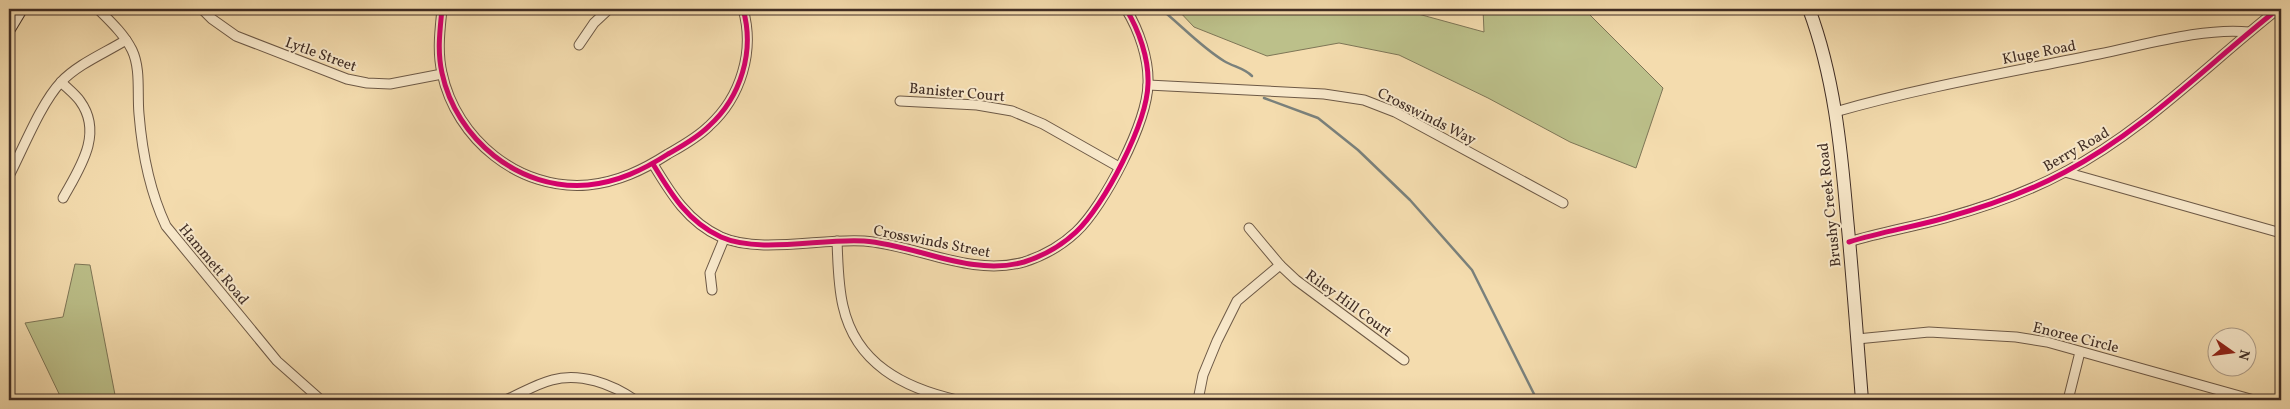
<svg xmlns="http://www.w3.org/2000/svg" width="2290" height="409" font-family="Vollkorn,serif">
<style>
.green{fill:#bcc08a;stroke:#7e7657}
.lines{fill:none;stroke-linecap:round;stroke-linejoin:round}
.stream{stroke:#7a817c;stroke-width:2.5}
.street-casing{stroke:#6d5946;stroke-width:11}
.secondary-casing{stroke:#402d24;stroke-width:14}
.street{stroke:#f8e8ca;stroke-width:9}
.secondary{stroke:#f8e8ca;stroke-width:12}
.cycleway-casing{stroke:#f8e8ca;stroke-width:8}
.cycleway{stroke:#d6006c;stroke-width:5}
.labels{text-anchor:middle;stroke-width:4;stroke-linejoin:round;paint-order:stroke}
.street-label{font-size:15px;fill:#402d24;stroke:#f8e8ca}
</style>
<rect width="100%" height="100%" fill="#f4dcae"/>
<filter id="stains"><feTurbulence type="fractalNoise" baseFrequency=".004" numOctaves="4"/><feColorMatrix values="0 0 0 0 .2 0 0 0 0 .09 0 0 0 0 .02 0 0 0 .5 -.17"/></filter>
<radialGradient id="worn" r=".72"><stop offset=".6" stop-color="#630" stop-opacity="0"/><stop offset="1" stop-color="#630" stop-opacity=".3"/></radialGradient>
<g class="green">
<path d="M1177,9H1400L1484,32L1483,9H1584L1663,88L1636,168L1570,142L1488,98L1399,55L1339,43L1267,56L1194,27Z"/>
<path d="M75,264L90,265L116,400H62L25,323L63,317Z"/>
</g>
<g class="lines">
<g class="stream">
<path d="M1161,9C1182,26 1201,47 1224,61C1234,67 1244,68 1252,76"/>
<path d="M1264,98L1318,118L1358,150L1410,200L1472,270L1537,400"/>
</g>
<defs>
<g id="street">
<path d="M98,9C110,21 124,34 132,50C141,69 137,93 139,114C142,151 150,192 166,226L277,361L321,400"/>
<path d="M202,9L212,19L236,36L347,79L367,83L390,84L442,74"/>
<path d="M442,9C440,30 437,51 442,73C456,139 519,191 588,185C618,182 643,170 668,154C682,146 697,138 709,126C741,97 755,51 743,9"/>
<path d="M579,45L594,23L609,9"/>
<path d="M61,82C67,88 75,94 80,101C104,134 79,169 63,198"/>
<path d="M1148,85L1324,94L1364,100L1395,112L1563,203"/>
<path d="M900,101L977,105L1012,111L1043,124L1119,167"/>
<path d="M1835,112C1922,87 2011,72 2099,54C2144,45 2205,27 2249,32"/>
<path d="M653,164C671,194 688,222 721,237C759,254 822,238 864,241C917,245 971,277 1024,262C1043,256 1061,246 1076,232C1104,206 1147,123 1148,84C1149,59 1139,30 1126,9"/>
<path d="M2065,172L2281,233"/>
<path d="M9,176C23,149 41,103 61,82C78,64 105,53 126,40"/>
<path d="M1249,228L1280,265L1296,280L1404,360"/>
<path d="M837,241C838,263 838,285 843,306C856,364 904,388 957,400"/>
<path d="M1849,242C1881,232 1913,227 1945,218C1985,207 2028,192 2065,172C2145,130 2208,64 2278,9"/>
<path d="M712,290L710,273L724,239"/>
<path d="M1857,339L1929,332L2016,337L2047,342L2254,400"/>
<path d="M506,400C520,394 536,384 552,380C580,372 612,384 635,400"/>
<path d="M1198,400L1203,375L1217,341L1237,301L1280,265"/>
<path d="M2068,400L2080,352"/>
</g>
<g id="secondary">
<path d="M1809,9C1834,76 1841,147 1847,218C1853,279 1857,339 1862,400"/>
<path d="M9,29L21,9"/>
</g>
</defs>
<use href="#street" class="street-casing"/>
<use href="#secondary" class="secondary-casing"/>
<use href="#street" class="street"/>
<use href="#secondary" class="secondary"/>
<defs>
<g id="cycleway">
<path d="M442,9C440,30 437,51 442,73C456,139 519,191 588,185C618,182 643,170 668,154C682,146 697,138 709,126C741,97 755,51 743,9"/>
<path d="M653,164C671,194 688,222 721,237C759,254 822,238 864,241C917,245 971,277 1024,262C1043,256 1061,246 1076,232C1104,206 1147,123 1148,84C1149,59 1139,30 1126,9"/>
<path d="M1849,242C1881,232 1913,227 1945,218C1985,207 2028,192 2065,172C2145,130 2208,64 2278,9"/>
</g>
</defs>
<use href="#cycleway" class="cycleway-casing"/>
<use href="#cycleway" class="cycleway"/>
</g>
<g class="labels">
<g class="street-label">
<text transform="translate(2039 52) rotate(-11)" y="5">Kluge Road</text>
<text transform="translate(321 54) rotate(20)" y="5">Lytle Street</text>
<text transform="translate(957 92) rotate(5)" y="5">Banister Court</text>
<text transform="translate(1427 116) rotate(27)" y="5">Crosswinds Way</text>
<text transform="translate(2076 149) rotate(-30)" y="5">Berry Road</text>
<text transform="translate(1829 205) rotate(-96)" y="5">Brushy Creek Road</text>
<text transform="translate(932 241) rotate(11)" y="5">Crosswinds Street</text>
<text transform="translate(214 264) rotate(50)" y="5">Hammett Road</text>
<text transform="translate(1349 303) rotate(36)" y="5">Riley Hill Court</text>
<text transform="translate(2076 337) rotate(14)" y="5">Enoree Circle</text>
</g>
</g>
<rect width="2290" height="409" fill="none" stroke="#f4dcae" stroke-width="30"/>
<rect x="10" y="10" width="2270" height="389" fill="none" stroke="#402d24" stroke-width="2.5"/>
<rect x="15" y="15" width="2260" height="379" fill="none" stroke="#402d24"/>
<g transform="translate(2232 352) rotate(104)"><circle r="24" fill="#f8e8ca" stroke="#ae9d88"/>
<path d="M0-4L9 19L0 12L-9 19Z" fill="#8f2418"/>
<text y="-8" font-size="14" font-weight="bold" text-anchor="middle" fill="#402d24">N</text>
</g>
<rect width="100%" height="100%" filter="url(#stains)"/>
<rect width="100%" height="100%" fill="url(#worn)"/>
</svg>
